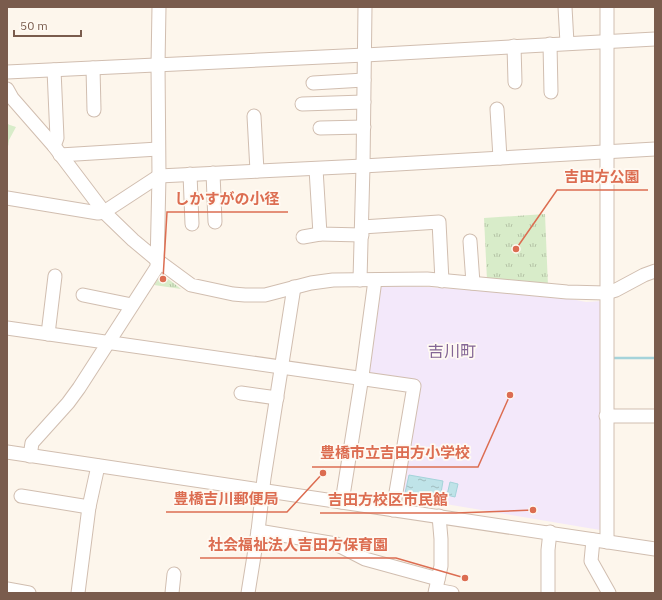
<svg xmlns="http://www.w3.org/2000/svg" width="662" height="600" font-family="'IBM Plex Sans','Noto Sans JP',sans-serif">
<style>
.education{fill:#f3e8fa}
.grass{fill:url(#grass-tufts)}
.water{fill:url(#water-ripples);stroke:#a5d3da}
.lines{fill:none;stroke-linecap:round;stroke-linejoin:round}
.stream{stroke:#a5d3da;stroke-width:2.5}
.minor-casing{stroke:#d1beb0;stroke-width:15}
.minor{stroke:#fff;stroke-width:13}
.labels{text-anchor:middle;stroke-width:3.5;stroke-linejoin:round;paint-order:stroke}
.quarter-label{font-size:16px;fill:#846695;stroke:#fffaf3}
.leader{fill:none;stroke:#dc6d51;stroke-width:1.5}
.callout-dot{fill:#dc6d51;stroke:#fffaf3;stroke-width:1.5}
.callout-label{font-size:15px;text-anchor:middle;font-weight:bold;fill:#dc6d51;stroke:#fffaf3;stroke-width:3.5;stroke-linejoin:round;paint-order:stroke}
</style>
<defs>
<pattern id="grass-tufts" width="24" height="20" patternUnits="userSpaceOnUse"><rect width="24" height="20" fill="#d8ecc9"/><path d="M3 7l-1-3M5 7V3M7 7l1-3M15 17l-1-3M17 17v-4M19 17l1-3" fill="none" stroke="#b4c2a5"/></pattern>
<pattern id="water-ripples" width="26" height="14" patternUnits="userSpaceOnUse"><rect width="26" height="14" fill="#bfe3e8"/><path d="M2 4q2-2 4 0t4 0M15 11q2-2 4 0t4 0" fill="none" stroke="#a0bbbe"/></pattern>
</defs>
<rect width="100%" height="100%" fill="#fdf6ec"/>
<path class="education" d="M401,285L485,291L571,299L586,302L602,301L603,528L600,530L404,497L401,493L418,381L364,373L377,286Z"/>
<g class="grass">
<path d="M7,124L16,127L9,140L7,153Z"/>
<path d="M545,214L548,286L487,280L484,218Z"/>
<path d="M162,274L181,289L154,285Z"/>
</g>
<g class="water">
<path d="M409,475L443,481L440,499L405,493Z"/>
<path d="M450,482L458,484L455,497L447,495Z"/>
</g>
<g class="lines">
<path class="stream" d="M612,358H655"/>
<defs>
<g id="minor">
<path d="M565,7L567,43"/>
<path d="M607,7V542"/>
<path d="M550,44L551,92"/>
<path d="M514,46L515,82"/>
<path d="M93,68L94,110"/>
<path d="M54,70L57,138L54,146"/>
<path d="M7,72L365,55L655,39"/>
<path d="M313,83L364,80"/>
<path d="M7,89L12,98L54,146L104,212L133,240L157,260L191,285L233,294L245,295H265L311,283L333,280L427,279L567,292L606,293L616,290L644,275L655,271"/>
<path d="M302,104L364,102"/>
<path d="M497,109L500,158"/>
<path d="M254,116L257,171"/>
<path d="M320,128L364,127"/>
<path d="M60,155L158,149"/>
<path d="M316,169L320,234L362,235"/>
<path d="M213,173L215,222"/>
<path d="M190,174L192,224"/>
<path d="M7,198L98,213L104,212L159,176L363,166L655,149"/>
<path d="M362,227L439,222L442,281"/>
<path d="M303,237L320,234"/>
<path d="M470,241L473,283"/>
<path d="M360,280L363,166L365,7"/>
<path d="M83,295L132,305"/>
<path d="M7,328L414,386L393,510"/>
<path d="M48,334L55,276"/>
<path d="M241,393L277,398"/>
<path d="M606,416H655"/>
<path d="M7,452L655,549"/>
<path d="M30,456L32,443L68,403L79,388L157,267L159,176L158,65L159,7"/>
<path d="M21,496L89,507"/>
<path d="M342,502L362,376L375,280"/>
<path d="M258,531L336,544L365,559L438,579"/>
<path d="M593,540L591,561L609,593"/>
<path d="M7,589L29,593"/>
<path d="M436,590L452,593"/>
<path d="M78,593L89,507L98,466"/>
<path d="M172,593L174,574"/>
<path d="M248,593L258,531L264,478L294,287"/>
<path d="M435,593L441,566V539L439,516"/>
<path d="M548,593V550L550,532"/>
</g>
</defs>
<use href="#minor" class="minor-casing"/>
<use href="#minor" class="minor"/>
</g>
<g class="labels">
<g class="quarter-label">
<text x="452" y="357">吉川町</text>
</g>
</g>
<path class="leader" d="M516 249L557 190H648M163 279L167 212H288M510 395L478 467H312M323 473L287 512H166M533 510L456 513H320M465 578L396 558H200"/>
<g class="callout-dot">
<circle cx="516" cy="249" r="4"/>
<circle cx="163" cy="279" r="4"/>
<circle cx="510" cy="395" r="4"/>
<circle cx="323" cy="473" r="4"/>
<circle cx="533" cy="510" r="4"/>
<circle cx="465" cy="578" r="4"/>
</g>
<g class="callout-label">
<text x="602" y="182">吉田方公園</text>
<text x="227" y="204">しかすがの小径</text>
<text x="395" y="458">豊橋市立吉田方小学校</text>
<text x="226" y="504">豊橋吉川郵便局</text>
<text x="388" y="505">吉田方校区市民館</text>
<text x="298" y="550">社会福祉法人吉田方保育園</text>
</g>
<rect width="662" height="600" fill="none" stroke="#7a5c4d" stroke-width="16"/>
<path d="M14 30v6h67v-6" fill="none" stroke="#7a5c4d" stroke-width="2"/>
<text x="20" y="30" font-size="12" fill="#7a5c4d" stroke="#fffaf3" stroke-width="3" paint-order="stroke">50 m</text>
</svg>
